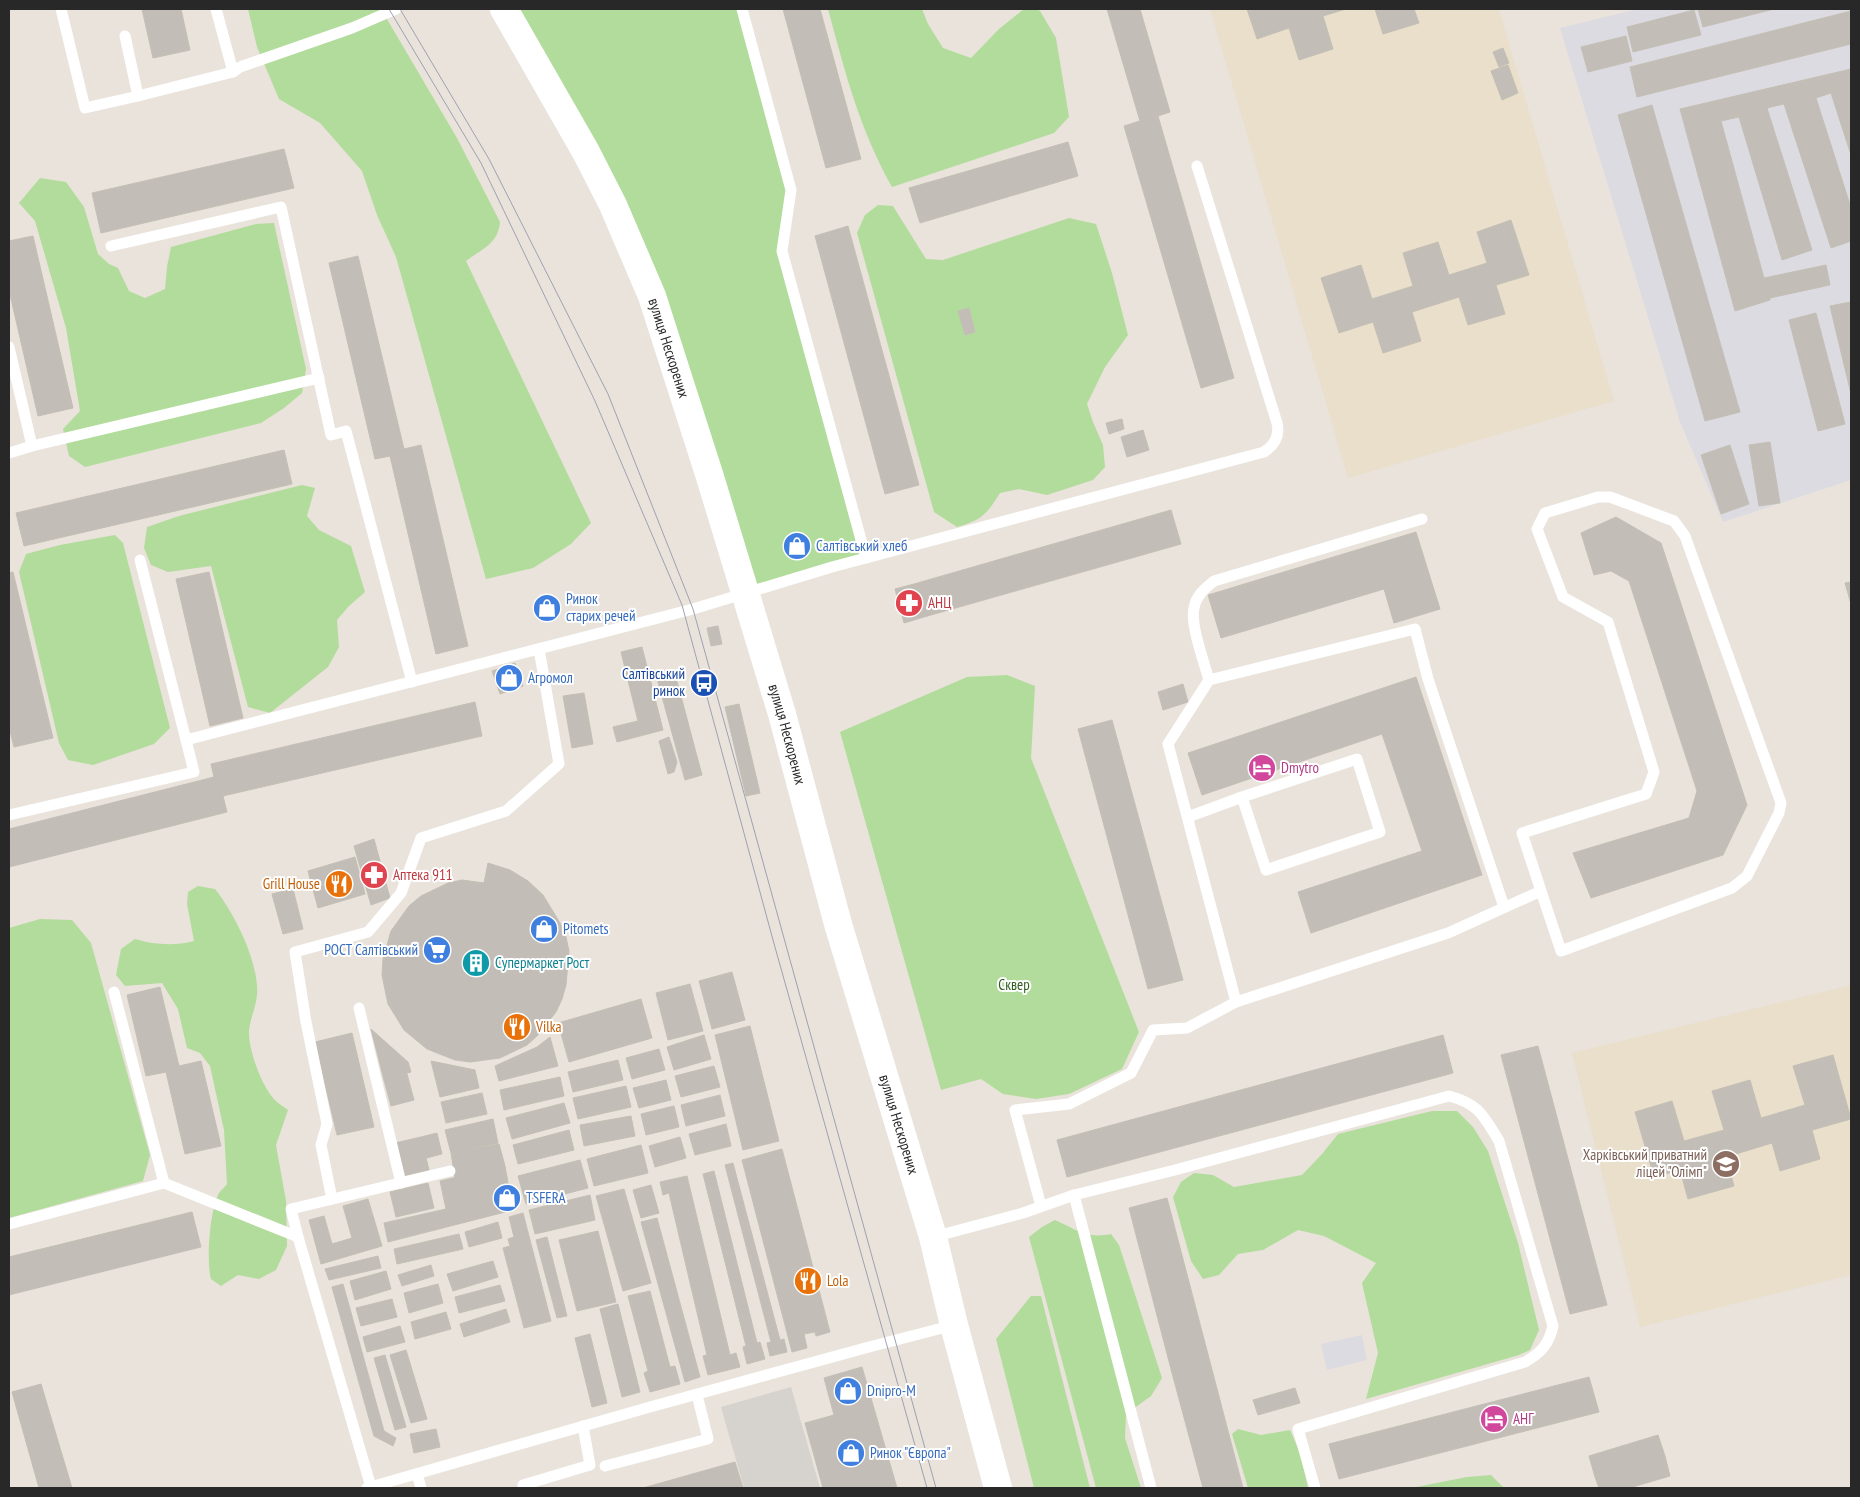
<svg xmlns="http://www.w3.org/2000/svg" width="1860" height="1497" font-family="'PT Sans Narrow',sans-serif">
<style>
.industrial{fill:#dddbe2}
.education{fill:#eadfcb}
.green{fill:#b2dc9b}
.plaza{fill:#d6d2cd}
.building{fill:#c2bdb6;stroke:#c4bfb5}
.lines{fill:none;stroke-linecap:round;stroke-linejoin:round}
.lane{stroke:#fff;stroke-width:11}
.secondary{stroke:#fff;stroke-width:28}
.tram{stroke:#9ea1b1;stroke-width:1}
.labels{text-anchor:middle;stroke-width:4;stroke-linejoin:round;paint-order:stroke}
.street-label{font-size:15px;fill:#282828;stroke:#fff}
.shop-label{font-size:15px;fill:#366cbe;stroke:#fff;text-anchor:start}
.health-label{font-size:15px;fill:#be3a42;stroke:#fff;text-anchor:start}
.transit-label{font-size:15px;fill:#164399;stroke:#fff;text-anchor:end}
.hotel-label{font-size:15px;fill:#b23c85;stroke:#fff;text-anchor:start}
.food-label{font-size:15px;fill:#c56008;stroke:#fff;text-anchor:start}
.culture-label{font-size:15px;fill:#0d838f;stroke:#fff;text-anchor:start}
.park-label{font-size:15px;fill:#2d5e1f;stroke:#fff}
.education-label{font-size:15px;fill:#785e54;stroke:#fff;text-anchor:end}
</style>
<rect width="100%" height="100%" fill="#e9e3db"/>
<g class="industrial">
<path d="M1638,9H1851V480L1723,522L1680,422L1560,28Z"/>
<path d="M1362,1335L1367,1360L1327,1370L1321,1344Z"/>
</g>
<g class="education">
<path d="M1210,9H1499L1614,401L1348,478Z"/>
<path d="M1851,985V1275L1640,1327L1572,1053Z"/>
</g>
<g class="green">
<path d="M248,9H381L457,138L500,222C498,244 482,249 466,261L591,523L571,544L533,568L486,579L396,257L377,215L362,171L320,123L279,99L257,47Z"/>
<path d="M503,9H742L791,190L782,251L866,558L745,593L652,296Z"/>
<path d="M828,9H922L928,24L943,48L971,58L999,29L1024,9H1036L1040,11L1056,38L1069,117L1054,133L892,187C859,128 845,72 828,9Z"/>
<path d="M40,178L66,182L84,207L98,254L109,264L118,268L129,291L145,298L165,289L167,267L171,247L256,224L274,223L306,369L302,393L284,408L261,423L85,467L69,456L63,429L80,411L66,328L35,221L19,203Z"/>
<path d="M878,205L893,206L926,259L943,260L1069,218L1096,224L1112,273L1128,335L1105,367L1087,404L1093,422L1103,445L1105,467L1093,480L1047,495L1019,489L1000,493C987,514 982,520 957,527L934,512L857,233L865,215Z"/>
<path d="M302,485L315,488L307,516L319,530L351,546L365,592L349,606L337,620L339,647L328,667L270,713L248,707L211,566L168,572L151,565L144,548L147,527L179,516Z"/>
<path d="M115,535L123,543L170,728L154,744L93,765L68,760L59,743L19,572L26,554L60,545Z"/>
<path d="M1007,675L1035,686L1031,758L1139,1032L1122,1069L1069,1094L1036,1099L1003,1094L981,1079L941,1090L840,732L967,677Z"/>
<path d="M198,886L215,889C234,913 255,955 257,986C259,1004 248,1020 249,1035C250,1053 261,1084 273,1098C277,1103 283,1106 288,1110L276,1145L286,1201L287,1246L276,1270L259,1279L238,1275L221,1286L211,1279C206,1261 210,1209 219,1193C221,1190 225,1187 227,1184L224,1130L210,1066L200,1053L187,1048L178,1009L162,983L125,986L116,975L121,949L135,939C155,945 174,946 194,941L187,904L188,892Z"/>
<path d="M40,919L72,920L91,943L150,1155L143,1181L9,1218V928Z"/>
<path d="M1432,1111H1457L1473,1127L1488,1151L1518,1243L1539,1330L1530,1350L1519,1355L1366,1399L1378,1353L1362,1283L1376,1263L1324,1236L1298,1230L1263,1250L1238,1254L1219,1275L1203,1279L1191,1261L1173,1197L1181,1182L1194,1173L1213,1175L1234,1187L1302,1175L1322,1154L1338,1134Z"/>
<path d="M1055,1220C1078,1230 1085,1239 1111,1234L1119,1245L1162,1378L1151,1396L1126,1414L1125,1438L1141,1488H1096L1029,1237L1042,1227Z"/>
<path d="M1031,1296H1041L1090,1488H1034L996,1339Z"/>
<path d="M1238,1429L1261,1435L1290,1430L1300,1453L1308,1488H1248L1232,1434Z"/>
<path d="M1491,1475L1504,1488H1411L1467,1477Z"/>
</g>
<path class="plaza" d="M791,1387L820,1488H744L721,1407Z"/>
<g class="building">
<path d="M142,9H181L190,50L153,58Z"/>
<path d="M783,9H820L861,159L826,168Z"/>
<path d="M1107,9H1140L1170,112L1158,116L1234,378L1201,388L1124,126L1140,121Z"/>
<path d="M1247,9H1346L1323,16L1333,49L1299,60L1289,28L1257,39Z"/>
<path d="M1375,9H1414L1419,23L1383,34Z"/>
<path d="M1698,9H1774L1703,27Z"/>
<path d="M1694,10L1701,35L1633,52L1627,27Z"/>
<path d="M1851,11V44L1637,97L1630,67Z"/>
<path d="M1626,36L1632,61L1588,72L1581,47Z"/>
<path d="M1503,48L1509,63L1499,67L1493,52Z"/>
<path d="M1508,65L1518,93L1502,100L1491,71Z"/>
<path d="M1851,69V155L1831,93L1816,98L1851,208V241L1831,248L1784,104L1767,108L1812,250L1782,260L1739,117L1721,121L1764,278L1826,265L1830,285L1770,298V300L1735,311L1680,109Z"/>
<path d="M1652,105L1740,412L1705,421L1618,115Z"/>
<path d="M1068,142L1078,176L920,223L909,188Z"/>
<path d="M284,149L294,188L101,233L92,193Z"/>
<path d="M1511,220L1529,275L1496,285L1505,314L1468,325L1459,297L1412,312L1421,341L1383,353L1373,322L1339,333L1321,278L1361,265L1372,299L1413,286L1403,253L1438,242L1449,275L1487,263L1477,232Z"/>
<path d="M848,226L919,485L885,494L815,236Z"/>
<path d="M33,236L73,408L38,416L9,290V241Z"/>
<path d="M358,256L404,449L421,445L468,646L436,654L390,456L375,459L329,263Z"/>
<path d="M1851,302V394L1830,306Z"/>
<path d="M969,308L975,332L965,335L958,311Z"/>
<path d="M1816,313L1845,424L1818,431L1789,320Z"/>
<path d="M1122,419L1124,429L1109,434L1106,423Z"/>
<path d="M1143,430L1149,450L1127,457L1121,437Z"/>
<path d="M1770,442L1780,503L1759,506L1749,445Z"/>
<path d="M1730,445L1749,504L1721,514L1701,455Z"/>
<path d="M284,450L292,484L24,546L16,513Z"/>
<path d="M1171,510L1181,544L924,617L914,584Z"/>
<path d="M1616,517L1661,543L1747,805L1723,855L1591,898L1573,853L1689,818L1697,791L1629,581L1611,571L1594,575L1581,533Z"/>
<path d="M1416,532L1440,609L1394,623L1384,589L1221,638L1208,595Z"/>
<path d="M13,572L53,738L14,747L9,727V573Z"/>
<path d="M209,572L243,718L210,726L176,579Z"/>
<path d="M1851,582V604L1845,583Z"/>
<path d="M914,584L924,617L904,623L895,589Z"/>
<path d="M718,626L722,644L711,646L707,628Z"/>
<path d="M642,647L663,730L617,742L613,727L638,721L621,652Z"/>
<path d="M515,663L523,686L500,694L492,671Z"/>
<path d="M674,670L702,775L685,780L656,675Z"/>
<path d="M1416,677L1482,875L1311,933L1298,892L1422,851L1382,734L1202,795L1188,753Z"/>
<path d="M1183,684L1188,702L1163,710L1158,692Z"/>
<path d="M584,693L593,744L572,748L563,696Z"/>
<path d="M475,702L482,736L223,796L227,812L9,867V829L214,777L211,764Z"/>
<path d="M739,704L760,793L746,796L725,707Z"/>
<path d="M1112,720L1183,980L1148,989L1078,729Z"/>
<path d="M669,737L677,762L674,772L668,774L659,741Z"/>
<path d="M374,839L390,898L371,905L354,846Z"/>
<path d="M355,857L365,894L318,908L308,871Z"/>
<path d="M488,863L510,870L528,881L543,895L560,923L566,937L569,951L566,985L562,999L556,1012L538,1035L527,1045L500,1058L470,1062L455,1060L427,1049L404,1030L388,1004L382,975L383,959L391,931L409,906L421,896L448,883L462,880L484,883Z"/>
<path d="M293,889L303,929L283,934L272,894Z"/>
<path d="M732,972L745,1020L712,1029L699,981Z"/>
<path d="M690,984L703,1031L668,1040L656,993Z"/>
<path d="M160,987L179,1066L201,1061L221,1146L185,1154L166,1072L146,1076L127,995Z"/>
<path d="M641,999L652,1038L569,1062L558,1023Z"/>
<path d="M750,1026L779,1141L743,1150L715,1035Z"/>
<path d="M371,1029L408,1062L411,1072L384,1080Z"/>
<path d="M352,1033L374,1127L337,1135L315,1042Z"/>
<path d="M704,1035L711,1059L674,1070L667,1047Z"/>
<path d="M1443,1035L1453,1073L1067,1177L1057,1140Z"/>
<path d="M550,1037L558,1066L499,1081L495,1066L537,1047Z"/>
<path d="M1538,1046L1607,1305L1570,1314L1501,1055Z"/>
<path d="M659,1049L665,1070L632,1079L626,1058Z"/>
<path d="M1833,1055L1851,1119L1812,1130L1820,1159L1780,1171L1772,1143L1726,1157L1734,1186L1688,1199L1680,1170L1654,1177L1635,1112L1672,1101L1684,1141L1724,1130L1712,1091L1750,1080L1761,1118L1805,1105L1793,1066Z"/>
<path d="M618,1060L623,1080L573,1092L568,1072Z"/>
<path d="M431,1061L475,1070L479,1088L440,1097Z"/>
<path d="M714,1066L720,1087L681,1097L675,1076Z"/>
<path d="M407,1074L414,1100L391,1106L384,1080Z"/>
<path d="M560,1077L564,1096L504,1110L500,1090Z"/>
<path d="M666,1080L671,1100L639,1108L633,1088Z"/>
<path d="M626,1086L631,1107L578,1119L573,1098Z"/>
<path d="M482,1093L487,1114L446,1123L441,1102Z"/>
<path d="M720,1095L725,1116L686,1126L681,1105Z"/>
<path d="M564,1103L570,1123L512,1139L506,1118Z"/>
<path d="M674,1106L679,1127L646,1135L641,1114Z"/>
<path d="M631,1116L635,1136L584,1146L580,1125Z"/>
<path d="M493,1119L498,1143L451,1153L445,1130Z"/>
<path d="M726,1124L731,1146L695,1155L689,1134Z"/>
<path d="M569,1130L574,1150L518,1164L513,1145Z"/>
<path d="M437,1133L442,1154L426,1158L421,1137Z"/>
<path d="M421,1137L429,1170L403,1176L395,1143Z"/>
<path d="M680,1137L686,1158L655,1167L649,1146Z"/>
<path d="M499,1144L505,1166L455,1178L451,1153Z"/>
<path d="M641,1145L648,1173L594,1186L587,1159Z"/>
<path d="M782,1149L830,1332L816,1336L815,1332L804,1334L807,1348L792,1352L742,1160Z"/>
<path d="M580,1160L588,1188L526,1204L518,1176Z"/>
<path d="M733,1163L780,1340L784,1339L787,1352L770,1356L767,1343L771,1342L725,1165Z"/>
<path d="M505,1166L513,1210L388,1242L384,1223L446,1209L440,1181Z"/>
<path d="M714,1171L757,1343L760,1342L765,1359L747,1364L743,1347L746,1346L703,1174Z"/>
<path d="M687,1176L730,1355L736,1353L740,1367L708,1375L703,1356L707,1355L669,1193L663,1195L660,1182Z"/>
<path d="M428,1183L434,1208L396,1217L390,1192Z"/>
<path d="M651,1185L659,1213L641,1218L633,1190Z"/>
<path d="M624,1189L651,1283L623,1291L596,1196Z"/>
<path d="M590,1195L595,1220L535,1234L529,1210Z"/>
<path d="M1167,1198L1243,1488H1203L1172,1373L1129,1208Z"/>
<path d="M368,1199L382,1246L321,1264L309,1220L324,1216L332,1244L352,1238L343,1206Z"/>
<path d="M192,1212L201,1247L9,1295V1257Z"/>
<path d="M523,1213L551,1321L524,1328L503,1248L510,1246L508,1239L514,1237L509,1217Z"/>
<path d="M657,1218L700,1377L685,1382L641,1222Z"/>
<path d="M498,1222L502,1238L469,1247L465,1232Z"/>
<path d="M598,1231L616,1302L577,1311L559,1240Z"/>
<path d="M459,1234L463,1249L397,1264L394,1249Z"/>
<path d="M547,1237L567,1316L557,1318L536,1240Z"/>
<path d="M378,1256L381,1268L329,1280L325,1269Z"/>
<path d="M493,1261L498,1277L453,1291L447,1274Z"/>
<path d="M431,1265L434,1276L402,1286L398,1275Z"/>
<path d="M386,1271L391,1289L355,1300L350,1281Z"/>
<path d="M343,1284L384,1431L396,1438L393,1446L374,1436L332,1287Z"/>
<path d="M438,1284L443,1303L409,1313L404,1293Z"/>
<path d="M500,1285L505,1301L459,1313L455,1297Z"/>
<path d="M650,1291L670,1367L675,1366L680,1384L650,1392L644,1373L648,1371L628,1296Z"/>
<path d="M392,1299L397,1317L361,1326L356,1308Z"/>
<path d="M618,1304L640,1392L622,1397L600,1309Z"/>
<path d="M506,1309L510,1322L464,1337L460,1324Z"/>
<path d="M446,1312L451,1329L415,1339L411,1322Z"/>
<path d="M400,1326L405,1342L367,1352L363,1337Z"/>
<path d="M590,1334L607,1403L592,1407L575,1338Z"/>
<path d="M406,1350L427,1419L411,1423L390,1355Z"/>
<path d="M385,1355L406,1427L395,1430L374,1358Z"/>
<path d="M862,1367L897,1488H823L805,1423L834,1415L824,1378Z"/>
<path d="M1589,1377L1599,1412L1339,1479L1329,1444Z"/>
<path d="M41,1384L72,1488H39L12,1392Z"/>
<path d="M1295,1388L1300,1403L1258,1415L1253,1400Z"/>
<path d="M436,1429L440,1447L414,1453L410,1434Z"/>
<path d="M1658,1435L1665,1456L1595,1477L1589,1456Z"/>
<path d="M1665,1456L1670,1476L1629,1488H1599L1595,1477Z"/>
<path d="M735,1462L743,1488H643Z"/>
</g>
<g class="lines">
<g class="lane">
<path d="M61,9L85,108L138,96"/>
<path d="M216,9L233,72L240,67L352,28L396,9"/>
<path d="M742,9L791,190L782,251L866,558"/>
<path d="M125,36L138,96L233,72"/>
<path d="M111,246L281,207L331,435L346,431L412,682"/>
<path d="M9,347L32,446"/>
<path d="M9,453L32,446L319,378"/>
<path d="M140,560L186,740"/>
<path d="M1209,680L1415,629L1428,679L1504,907"/>
<path d="M9,815L194,772L186,740L693,609L832,567L1264,452C1275,445 1280,436 1277,423L1197,166"/>
<path d="M1188,817L1242,797L1357,759L1380,832L1266,870L1242,797"/>
<path d="M114,992L164,1183"/>
<path d="M1236,1002L1168,744L1209,680C1204,662 1190,624 1194,608C1196,596 1205,588 1214,581L1422,519"/>
<path d="M359,1008L401,1183"/>
<path d="M1074,1195L1151,1488"/>
<path d="M332,1199L321,1145L327,1124L306,1022L295,952L368,932L401,893L421,838L506,811L559,764L539,649"/>
<path d="M1041,1206L1015,1110L1069,1104L1131,1073L1153,1030L1187,1028L1236,1002L1448,933L1541,891L1561,951L1732,888L1747,876L1779,813L1781,803L1685,536L1674,521L1610,497H1598L1545,513L1537,529L1563,597L1608,622L1654,772L1646,794L1522,833L1541,891"/>
<path d="M9,1224L164,1183L298,1237L371,1487"/>
<path d="M298,1237L291,1209L450,1171"/>
<path d="M933,1237L1023,1213L1074,1195L1175,1170L1449,1096C1479,1104 1483,1115 1499,1141L1553,1326C1549,1344 1541,1353 1525,1362L1298,1429L1315,1488"/>
<path d="M605,1466L708,1439L697,1395"/>
<path d="M417,1474L421,1488"/>
<path d="M523,1485L590,1465L583,1426"/>
<path d="M367,1488L650,1407L869,1347L954,1325"/>
</g>
<path class="secondary" id="s1" d="M504,9L586,152L613,205L652,296L710,477L782,714L838,924L933,1237L954,1325L998,1488"/>
<g class="tram">
<path d="M389,9L481,163L595,401L682,605L773,940L927,1488"/>
<path d="M400,9L489,159L608,394L693,609L936,1488"/>
</g>
</g>
<defs>
<symbol id="shop-disc" viewBox="-11 -11 22 22"><circle r="9.5" fill="#3f7fe0" stroke="#fff"/><path d="M-5-2.5h2.3a2.7 3.5 0 0 1 5.4 0H5L5.5 6h-11ZM-1.5-2.5h3a1.5 2.3 0 0 0-3 0Z" fill="#fff"/></symbol>
<symbol id="pharmacy-disc" viewBox="-11 -11 22 22"><circle r="9.5" fill="#e0444e" stroke="#fff"/><path d="M-2-6h4v4h4v4h-4v4h-4v-4h-4v-4h4Z" fill="#fff"/></symbol>
<symbol id="bus-disc" viewBox="-11 -11 22 22"><circle r="9.5" fill="#1a4fb4" stroke="#fff"/><path d="M-5-6H5V4H4V6H2V4H-2V6H-4V4H-5ZM-3.5-4V0h7V-4ZM-3.5 1.2v1.5H-2V1.2ZM2 1.2v1.5H3.5V1.2Z" fill="#fff"/></symbol>
<symbol id="hotel-disc" viewBox="-11 -11 22 22"><circle r="9.5" fill="#d1479c" stroke="#fff"/><path d="M-6-4.5h1.5V1H6V5H4.5V3h-9V5H-6ZM-4 0a1.8 1.8 0 1 1 3.6 0ZM.5 0V-2.5h3Q6-2.5 6 0Z" fill="#fff"/></symbol>
<symbol id="restaurant-disc" viewBox="-11 -11 22 22"><circle r="9.5" fill="#e8710a" stroke="#fff"/><path d="M-5-6h1v4h1v-4h1v4h1v-4h1v5L-1.5 .5V6h-2V.5L-5-1ZM5-6V6H3V1.5H1.5Q1.5-4 5-6Z" fill="#fff"/></symbol>
<symbol id="supermarket-disc" viewBox="-11 -11 22 22"><circle r="9.5" fill="#3f7fe0" stroke="#fff"/><path d="M-6-5.5h2.5l.6 2H6L4.5 2H-2.5L-4.4-4H-6ZM-1.5 3.2a1.3 1.3 0 1 0 .1 0ZM3 3.2a1.3 1.3 0 1 0 .1 0Z" fill="#fff"/></symbol>
<symbol id="building-disc" viewBox="-11 -11 22 22"><circle r="9.5" fill="#0f9aa8" stroke="#fff"/><path d="M-4-6H4V6H1V3H-1V6H-4ZM-2.5-4.3h1.7v1.8h-1.7ZM.8-4.3h1.7v1.8H.8ZM-2.5-1h1.7V.8h-1.7ZM.8-1h1.7V.8H.8Z" fill="#fff"/></symbol>
<symbol id="school-disc" viewBox="-11 -11 22 22"><circle r="9.5" fill="#8d6e63" stroke="#fff"/><path d="M0-5L7-2L0 1L-7-2ZM-4 1L0 2.5L4 1V4Q0 6-4 4Z" fill="#fff"/></symbol>
</defs>
<g fill-rule="evenodd">
<use href="#shop-disc" x="781" y="530" width="32" height="32"/>
<use href="#pharmacy-disc" x="893" y="587" width="32" height="32"/>
<use href="#shop-disc" x="531" y="592" width="32" height="32"/>
<use href="#shop-disc" x="493" y="662" width="32" height="32"/>
<use href="#bus-disc" x="688" y="667" width="32" height="32"/>
<use href="#hotel-disc" x="1246" y="752" width="32" height="32"/>
<use href="#pharmacy-disc" x="358" y="859" width="32" height="32"/>
<use href="#restaurant-disc" x="323" y="868" width="32" height="32"/>
<use href="#shop-disc" x="528" y="913" width="32" height="32"/>
<use href="#supermarket-disc" x="421" y="934" width="32" height="32"/>
<use href="#building-disc" x="460" y="947" width="32" height="32"/>
<use href="#restaurant-disc" x="501" y="1011" width="32" height="32"/>
<use href="#school-disc" x="1710" y="1148" width="32" height="32"/>
<use href="#shop-disc" x="491" y="1182" width="32" height="32"/>
<use href="#restaurant-disc" x="792" y="1265" width="32" height="32"/>
<use href="#shop-disc" x="832" y="1375" width="32" height="32"/>
<use href="#hotel-disc" x="1478" y="1403" width="32" height="32"/>
<use href="#shop-disc" x="835" y="1437" width="32" height="32"/>
</g>
<g class="labels">
<g class="street-label">
<text dy="5" stroke="none"><textPath href="#s1" startOffset="378">вулиця Нескорених</textPath></text>
<text dy="5" stroke="none"><textPath href="#s1" startOffset="782">вулиця Нескорених</textPath></text>
<text dy="5" stroke="none"><textPath href="#s1" startOffset="1188">вулиця Нескорених</textPath></text>
</g>
<g class="shop-label">
<text x="816" y="551">Салтівський хлеб</text>
<text x="566" y="604">Ринок<tspan x="566" dy="17">старих речей</tspan></text>
<text x="528" y="683">Агромол</text>
<text x="563" y="934">Pitomets</text>
<text x="418" y="955" text-anchor="end">РОСТ Салтівський</text>
<text x="526" y="1203">TSFERA</text>
<text x="867" y="1396">Dnipro-M</text>
<text x="870" y="1458">Ринок "Європа"</text>
</g>
<g class="health-label">
<text x="928" y="608">АНЦ</text>
<text x="393" y="880">Аптека 911</text>
</g>
<g class="transit-label">
<text x="685" y="679">Салтівський<tspan x="685" dy="17">ринок</tspan></text>
</g>
<g class="hotel-label">
<text x="1281" y="773">Dmytro</text>
<text x="1513" y="1424">АНГ</text>
</g>
<g class="food-label">
<text x="320" y="889" text-anchor="end">Grill House</text>
<text x="536" y="1032">Vilka</text>
<text x="827" y="1286">Lola</text>
</g>
<g class="culture-label">
<text x="495" y="968">Супермаркет Рост</text>
</g>
<g class="park-label">
<text x="1014" y="990">Сквер</text>
</g>
<g class="education-label">
<text x="1707" y="1160">Харківський приватний<tspan x="1707" dy="17">ліцей "Олімп"</tspan></text>
</g>
</g>
<rect width="1860" height="1497" fill="none" stroke="#282828" stroke-width="20"/>
</svg>
